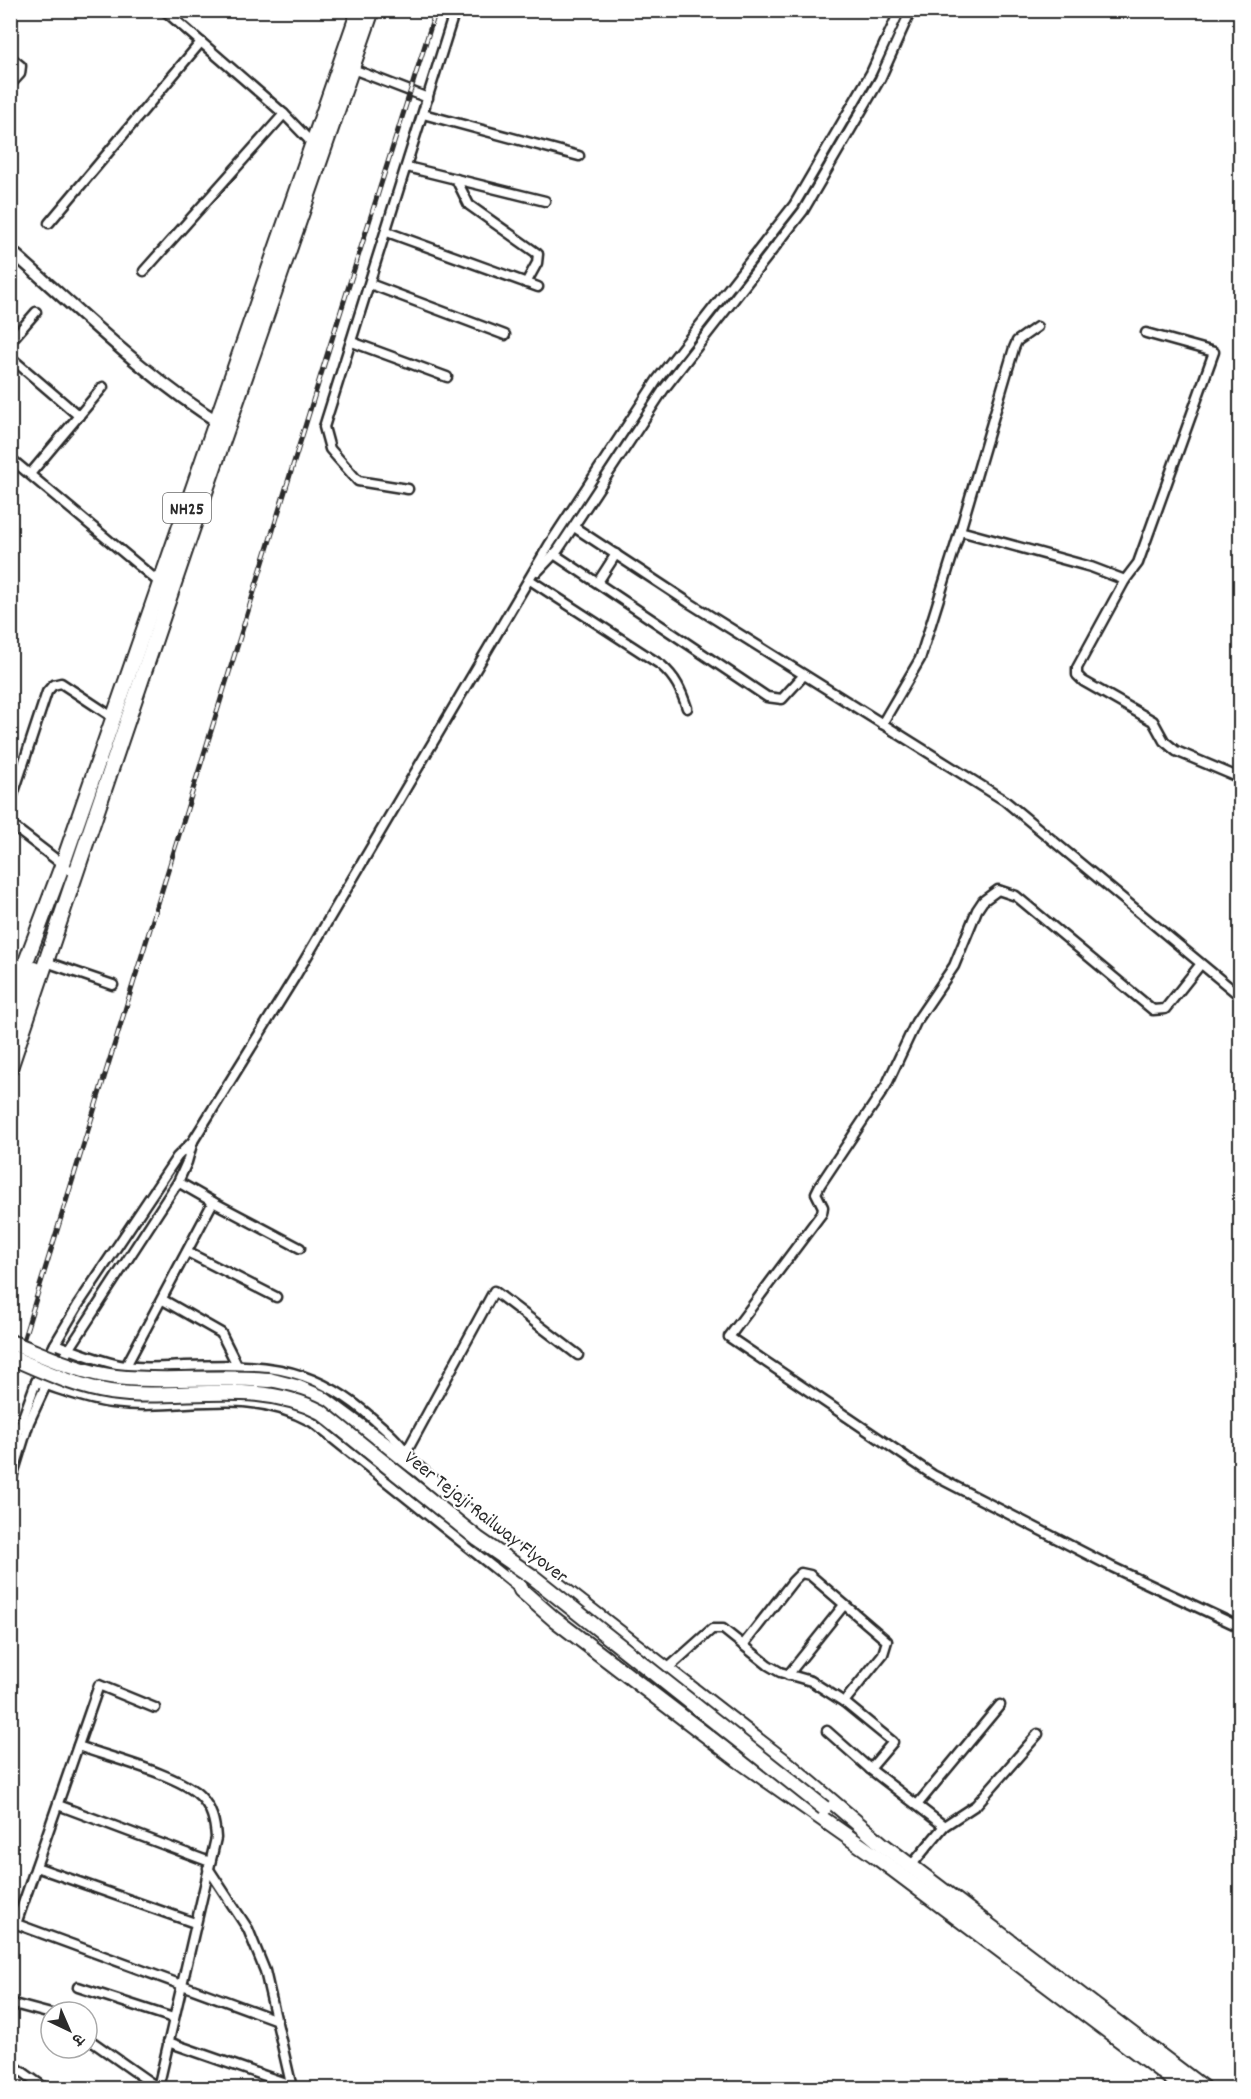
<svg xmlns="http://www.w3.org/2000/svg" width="1251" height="2099" font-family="Dekko,'Playpen Sans Deva',sans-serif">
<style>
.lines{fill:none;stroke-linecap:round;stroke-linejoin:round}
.minor-casing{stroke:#2b2b2b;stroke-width:13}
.tertiary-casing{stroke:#2b2b2b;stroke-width:15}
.primary-casing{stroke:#2b2b2b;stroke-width:18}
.minor{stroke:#fff;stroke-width:8}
.tertiary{stroke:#fff;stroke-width:10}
.primary{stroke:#fff;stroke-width:14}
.rail-casing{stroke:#2b2b2b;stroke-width:5}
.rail{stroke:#fff;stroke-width:3;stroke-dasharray:9;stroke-linecap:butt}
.primary-bridge-casing{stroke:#2b2b2b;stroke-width:18;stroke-linecap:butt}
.primary-bridge{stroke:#fff;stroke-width:14}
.labels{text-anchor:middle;stroke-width:4.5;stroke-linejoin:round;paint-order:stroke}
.shield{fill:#fff;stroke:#6b6b6b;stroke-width:1.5}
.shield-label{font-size:18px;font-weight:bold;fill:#2b2b2b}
.street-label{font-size:20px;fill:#2b2b2b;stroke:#fff}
</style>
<rect width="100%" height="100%" fill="#fff"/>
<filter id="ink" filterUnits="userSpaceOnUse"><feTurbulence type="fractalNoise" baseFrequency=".0167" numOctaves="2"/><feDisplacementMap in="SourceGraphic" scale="12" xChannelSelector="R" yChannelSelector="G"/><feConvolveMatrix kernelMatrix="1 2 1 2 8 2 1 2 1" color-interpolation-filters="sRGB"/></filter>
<g filter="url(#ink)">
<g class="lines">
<defs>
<g id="minor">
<path d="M164,10L284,114L313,144"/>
<path d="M10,57L21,66L20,74L10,85"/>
<path d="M350,68L428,98"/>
<path d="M423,114L579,156"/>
<path d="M407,167L545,201"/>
<path d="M456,179L469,205L538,254L537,263L526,283"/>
<path d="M49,223L201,42"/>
<path d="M387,232L538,287"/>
<path d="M144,271L284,114"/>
<path d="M370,284L505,335"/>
<path d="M10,342L36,312"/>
<path d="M352,342L447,377"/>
<path d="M10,357L79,416"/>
<path d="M10,458L161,584"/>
<path d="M30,474L103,387"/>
<path d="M408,489L358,481L330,449L324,427L455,10"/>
<path d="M574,527L688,602L1004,800L1240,996"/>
<path d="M960,531L1014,348L1017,341L1037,327"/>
<path d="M554,554L767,697L782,699L804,675"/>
<path d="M538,571L558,550L664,389L803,211L880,79L911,10"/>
<path d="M530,580L661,665C676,678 681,690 687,708"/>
<path d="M1125,580L1138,563L1214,352L1146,333"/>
<path d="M598,582L616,554"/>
<path d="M882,724L920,659L960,531L1091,567L1125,580L1077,668V675L1083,681L1153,721L1164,741L1176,751L1240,778"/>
<path d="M10,804L47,692L53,685L61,683L114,718"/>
<path d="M10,824L75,874"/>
<path d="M46,962L113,985"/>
<path d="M1200,965L1165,1009L1153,1010L1016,896L998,890L983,901L977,910L954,966L916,1022L886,1086L820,1185L816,1193L823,1207L822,1213L729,1337L933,1475L1112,1567L1240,1627"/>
<path d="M213,1202L300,1248"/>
<path d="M187,1252L276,1297"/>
<path d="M163,1300L221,1333L237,1365"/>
<path d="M55,1344C78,1352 101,1362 125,1366C144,1369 165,1367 185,1366C257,1364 306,1363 365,1412C384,1428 402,1443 415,1464"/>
<path d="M126,1366L213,1202L178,1182"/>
<path d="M36,1382C60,1389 87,1400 112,1403C184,1412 243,1384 312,1422L519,1588"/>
<path d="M407,1451L494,1291L578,1355"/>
<path d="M10,1453L36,1382L55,1344L78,1305L177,1157L193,1141L296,975L549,545L657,380L794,205L871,73L900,10"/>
<path d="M10,1484L29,1422L46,1385L178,1182L187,1162L193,1141"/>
<path d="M743,1645L793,1581L801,1573L810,1575L887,1641L883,1654L844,1702"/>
<path d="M666,1670L712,1629H723L768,1665L780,1672L811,1681L844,1702L893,1742L870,1769L944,1826"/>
<path d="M788,1675L844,1605"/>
<path d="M827,1731L870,1769"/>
<path d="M78,1746C108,1757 180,1775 200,1796C212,1808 215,1822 216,1838L158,2088"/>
<path d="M58,1805L210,1862"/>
<path d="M917,1805L1000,1705"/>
<path d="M915,1861L944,1826L976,1805L1038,1734"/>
<path d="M36,1867L195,1923"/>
<path d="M208,1868L248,1929L265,1971L292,2088"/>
<path d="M11,1922L277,2020"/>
<path d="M16,1924L99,1685L155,1708"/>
<path d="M78,1987L173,2018"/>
<path d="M10,2003L51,2014"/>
<path d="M87,2038L158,2088"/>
<path d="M168,2042L291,2085"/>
<path d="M10,2063L45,2088"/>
</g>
<path id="tertiary" d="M10,250C79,310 145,377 223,425"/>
<g id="primary">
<path d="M10,1004L62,866L359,10"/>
<path d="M10,1034L34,969"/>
<path d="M10,1068L192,530L372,10"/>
<path d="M269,1380L296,1387L320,1397L419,1470L504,1543L788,1764L883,1845L1203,2088"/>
<path d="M509,1557L521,1590L554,1619L740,1761L874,1855L1184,2088"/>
</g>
</defs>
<use href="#minor" class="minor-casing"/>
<use href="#tertiary" class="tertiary-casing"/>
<use href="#primary" class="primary-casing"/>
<use href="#minor" class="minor"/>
<use href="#tertiary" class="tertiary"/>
<use href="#primary" class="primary"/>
<defs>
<path id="rail" d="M10,1383L327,355L436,10"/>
</defs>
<use href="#rail" class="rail-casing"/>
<use href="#rail" class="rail"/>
<defs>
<g id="primary-bridge">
<path d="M10,1342C44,1355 80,1373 116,1377C167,1383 218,1375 269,1380"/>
<path d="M10,1357C42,1370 76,1387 110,1392C180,1402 254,1377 321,1412L478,1539L533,1577L824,1808"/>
</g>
</defs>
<use href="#primary-bridge" class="primary-bridge-casing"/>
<use href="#primary-bridge" class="primary-bridge"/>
</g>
</g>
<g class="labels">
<rect class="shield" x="163" y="493" width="48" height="30" rx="4.5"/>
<g class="shield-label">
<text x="187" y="514">NH25</text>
</g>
<g class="street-label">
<text transform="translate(487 1516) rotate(38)" y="7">Veer Tejaji Railway Flyover</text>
</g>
</g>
<rect width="1251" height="2099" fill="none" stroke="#fff" stroke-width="36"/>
<rect x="18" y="18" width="1215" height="2063" fill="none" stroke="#2b2b2b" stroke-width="2" filter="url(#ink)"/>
<g transform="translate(69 2030) rotate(136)"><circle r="28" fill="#ffffff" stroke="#aaaaaa" stroke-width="1.5"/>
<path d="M0-4.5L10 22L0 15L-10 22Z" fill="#2b2b2b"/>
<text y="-9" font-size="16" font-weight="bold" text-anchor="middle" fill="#2b2b2b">उ</text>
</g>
</svg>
